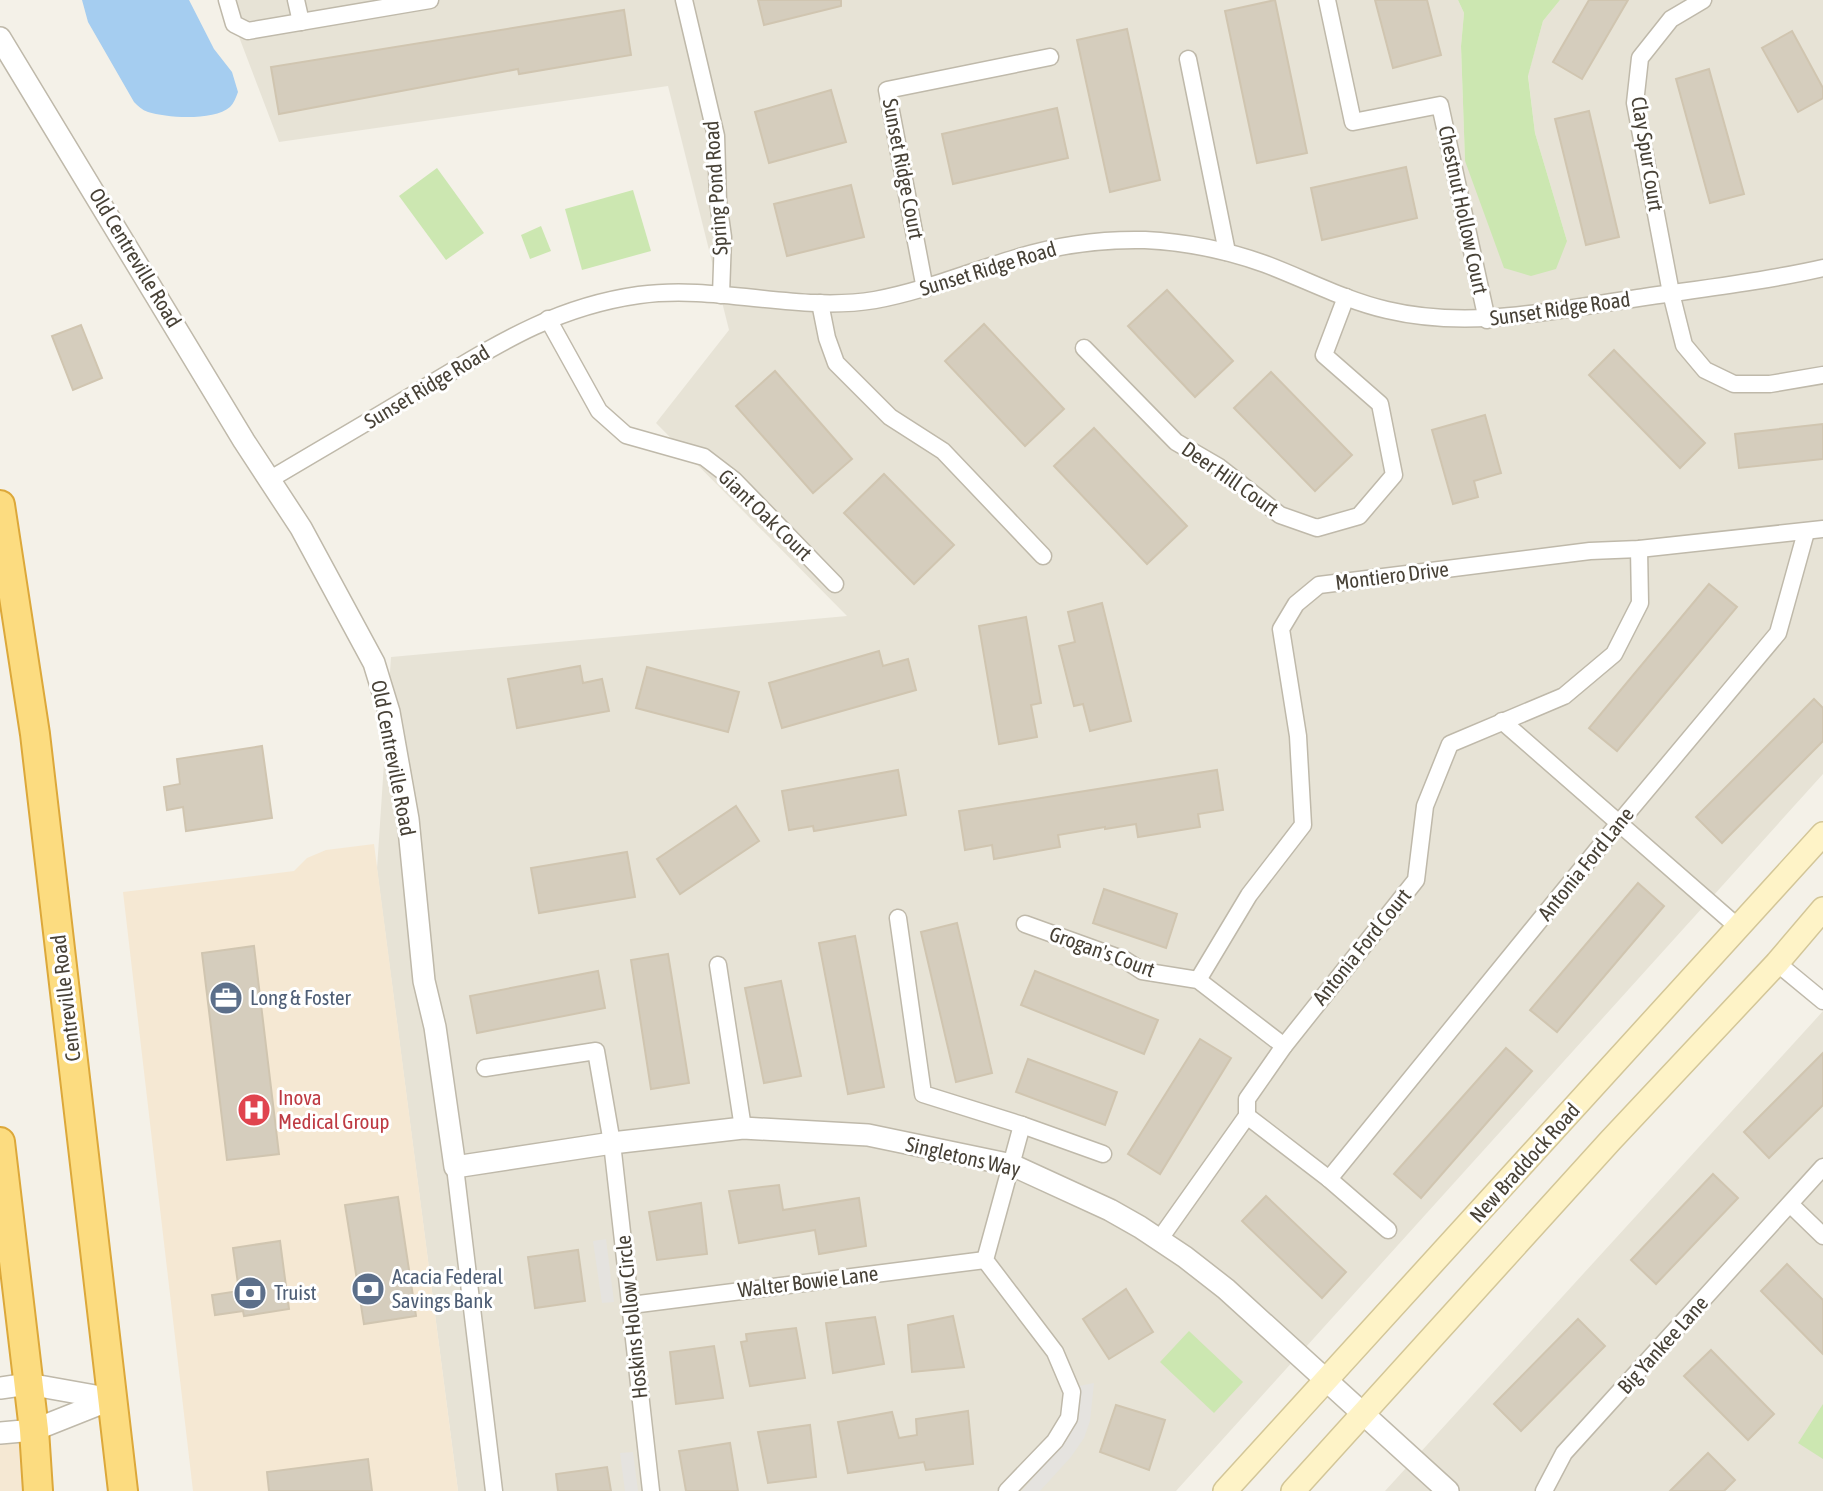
<svg xmlns="http://www.w3.org/2000/svg" width="1823" height="1491" font-family="'Asap Condensed',sans-serif">
<style>
.residential{fill:#e7e3d6}
.commercial{fill:#f5e8d3}
.green{fill:#cce7b1}
.parking{fill:#e5e3df}
.water{fill:#a5cdf0}
.building{fill:#d5cdbd;stroke:#d0c5b0;stroke-width:2}
.lines{fill:none;stroke-linecap:round;stroke-linejoin:round}
.minor-casing{stroke:#bfb9aa;stroke-width:19}
.tertiary-casing{stroke:#bfb9aa;stroke-width:24}
.secondary-casing{stroke:#d3c698;stroke-width:26}
.trunk-casing{stroke:#dca83a;stroke-width:32}
.minor{stroke:#fff;stroke-width:16}
.tertiary{stroke:#fff;stroke-width:21}
.secondary{stroke:#fef3c7;stroke-width:23}
.trunk{stroke:#fcdc80;stroke-width:28}
.labels{text-anchor:middle;stroke-width:6;stroke-linejoin:round;paint-order:stroke}
.street-label{font-size:21px;fill:#474136;stroke:#fff}
.service-label{font-size:21px;fill:#4e5e75;stroke:#fff;text-anchor:start}
.health-label{font-size:21px;fill:#be3a42;stroke:#fff;text-anchor:start}
</style>
<rect width="100%" height="100%" fill="#f4f1e8"/>
<g class="residential">
<path d="M225,0H1458L1464,13L1461,46L1465,161L1567,241L1535,133L1528,75L1543,21L1560,0H1823V774L1176,1491H458L377,869L391,657L847,616L656,423L729,330L668,86L279,142Z"/>
<path d="M1823,1011V1491H1385L1814,1021Z"/>
</g>
<g class="commercial">
<path d="M374,844L458,1491H193L123,892L294,871L307,858L326,850Z"/>
<path d="M34,1430L38,1491H0V1435Z"/>
</g>
<g class="green">
<path d="M1458,0H1560L1543,21L1528,76L1535,133L1567,241L1556,269L1531,276L1504,268L1465,161L1461,46L1464,13Z"/>
<path d="M437,168L484,233L446,260L399,196Z"/>
<path d="M633,190L651,251L582,270L565,209Z"/>
<path d="M541,226L551,251L530,259L521,235Z"/>
<path d="M1189,1331L1243,1382L1214,1413L1160,1362Z"/>
<path d="M1823,1404V1459L1798,1443Z"/>
</g>
<g class="parking">
<path d="M606,1239L614,1302L602,1303L593,1241Z"/>
<path d="M1094,1383L1090,1421L1084,1438L1071,1457L1040,1491H1022L1069,1436L1079,1407V1386Z"/>
<path d="M633,1452L638,1491H625L620,1453Z"/>
</g>
<path class="water" d="M82,0H189L214,49L232,72L238,92C236,97 234,103 230,107C214,121 167,118 148,112C142,110 138,106 134,102L88,22Z"/>
<g class="building">
<path d="M758,0H841V6L764,25Z"/>
<path d="M1275,0L1307,153L1257,163L1225,11Z"/>
<path d="M1375,0H1427L1441,55L1393,68Z"/>
<path d="M1589,0H1628L1582,79L1553,62Z"/>
<path d="M624,10L631,55L519,74L518,69L279,114L271,67Z"/>
<path d="M1127,29L1160,180L1110,192L1077,40Z"/>
<path d="M1792,31L1823,88V98L1798,112L1762,48Z"/>
<path d="M1709,69L1744,194L1710,203L1676,79Z"/>
<path d="M831,90L846,142L769,163L755,112Z"/>
<path d="M1057,108L1068,158L953,184L942,134Z"/>
<path d="M1589,111L1619,237L1586,245L1555,119Z"/>
<path d="M1406,167L1417,218L1322,240L1311,188Z"/>
<path d="M851,185L864,237L787,256L774,204Z"/>
<path d="M1167,290L1233,361L1195,397L1128,326Z"/>
<path d="M984,324L1064,409L1025,446L945,361Z"/>
<path d="M81,325L102,378L73,390L52,336Z"/>
<path d="M1614,350L1705,443L1680,468L1589,375Z"/>
<path d="M775,371L852,459L813,493L736,406Z"/>
<path d="M1271,372L1352,455L1315,491L1234,408Z"/>
<path d="M1485,415L1501,473L1474,481L1478,497L1453,504L1432,430Z"/>
<path d="M1823,424V459L1739,468L1735,434Z"/>
<path d="M1094,428L1187,526L1147,564L1054,466Z"/>
<path d="M884,474L954,545L914,584L844,513Z"/>
<path d="M1709,584L1737,607L1617,751L1589,728Z"/>
<path d="M1102,603L1131,721L1090,731L1083,704L1074,706L1059,646L1075,642L1068,612Z"/>
<path d="M1026,617L1041,703L1031,705L1037,737L999,744L979,626Z"/>
<path d="M879,651L883,666L908,659L916,690L782,728L769,683Z"/>
<path d="M580,666L583,683L602,679L609,711L517,728L508,679Z"/>
<path d="M647,667L739,692L728,732L636,708Z"/>
<path d="M1814,699L1823,708V741L1722,843L1696,817Z"/>
<path d="M262,746L272,818L186,831L183,807L167,810L164,787L180,784L177,759Z"/>
<path d="M898,770L906,815L814,831L813,826L789,830L782,791Z"/>
<path d="M1217,770L1223,810L1198,814L1200,827L1138,837L1136,824L1105,829V827L1058,835L1060,847L994,859L992,845L965,850L959,811Z"/>
<path d="M736,806L759,841L680,894L657,859Z"/>
<path d="M627,852L635,897L539,913L531,868Z"/>
<path d="M1638,883L1664,906L1557,1032L1530,1010Z"/>
<path d="M1104,889L1177,914L1166,948L1093,923Z"/>
<path d="M957,923L992,1073L956,1082L921,932Z"/>
<path d="M855,936L884,1087L848,1094L819,943Z"/>
<path d="M254,946L279,1154L227,1160L202,953Z"/>
<path d="M668,954L689,1083L651,1089L631,960Z"/>
<path d="M598,971L605,1008L477,1033L470,996Z"/>
<path d="M1035,971L1158,1020L1144,1054L1021,1005Z"/>
<path d="M781,981L801,1076L764,1083L745,988Z"/>
<path d="M1200,1039L1231,1058L1160,1174L1128,1154Z"/>
<path d="M1506,1048L1532,1071L1421,1198L1394,1174Z"/>
<path d="M1823,1053V1105L1769,1158L1744,1132Z"/>
<path d="M1028,1059L1117,1092L1105,1125L1016,1092Z"/>
<path d="M1713,1174L1738,1198L1656,1284L1631,1260Z"/>
<path d="M779,1185L783,1210L859,1198L866,1246L819,1254L815,1230L739,1243L729,1191Z"/>
<path d="M1266,1196L1346,1272L1322,1298L1242,1221Z"/>
<path d="M398,1197L416,1316L364,1324L345,1205Z"/>
<path d="M701,1203L707,1254L657,1260L649,1212Z"/>
<path d="M280,1241L289,1309L244,1316L243,1311L215,1315L212,1295L239,1291L233,1248Z"/>
<path d="M578,1250L585,1301L535,1308L528,1257Z"/>
<path d="M1787,1264L1823,1300V1354L1761,1291Z"/>
<path d="M1126,1289L1153,1332L1109,1359L1083,1319Z"/>
<path d="M953,1316L964,1367L912,1372L908,1325Z"/>
<path d="M875,1317L884,1364L833,1373L826,1323Z"/>
<path d="M1578,1319L1605,1346L1521,1431L1494,1404Z"/>
<path d="M796,1328L805,1378L750,1386L741,1342L747,1341L746,1334Z"/>
<path d="M714,1346L723,1398L676,1404L670,1352Z"/>
<path d="M1711,1350L1774,1414L1748,1440L1684,1376Z"/>
<path d="M1116,1405L1165,1420L1149,1470L1100,1452Z"/>
<path d="M968,1411L973,1464L926,1470L924,1462L848,1473L838,1422L892,1412L899,1438L917,1435L916,1419Z"/>
<path d="M810,1425L816,1477L768,1483L758,1432Z"/>
<path d="M730,1443L738,1491H686L679,1451Z"/>
<path d="M1708,1453L1735,1480L1724,1491H1670Z"/>
<path d="M368,1459L372,1491H269L267,1472Z"/>
<path d="M607,1467L611,1491H558L556,1474Z"/>
</g>
<g class="lines">
<defs>
<g id="minor">
<path d="M227,0L234,24L248,31L430,0"/>
<path d="M296,0L301,22"/>
<path d="M684,0L716,136L718,201L723,237L721,295"/>
<path d="M1327,0L1353,122L1440,105L1487,320"/>
<path d="M1703,0L1671,19L1640,58L1635,103L1671,293L1684,345L1705,370L1734,384H1770L1823,375"/>
<path d="M1188,59L1227,252"/>
<path d="M925,289L887,90L1050,57"/>
<path d="M820,303L827,338L836,363L890,417L943,451L1043,556"/>
<path d="M548,319L599,411L626,435L704,457L734,480L835,584"/>
<path d="M1084,348L1176,442L1219,467L1280,515L1317,528L1359,516L1394,475L1380,404L1324,355L1346,297"/>
<path d="M269,480C321,449 373,419 424,388C496,345 554,307 639,295C718,284 797,313 875,300C924,291 969,272 1016,258C1057,245 1102,239 1145,240C1186,242 1226,250 1265,264C1305,279 1344,300 1387,310C1471,330 1554,310 1638,298C1699,289 1762,282 1823,268"/>
<path d="M1502,721L1739,928"/>
<path d="M898,918L923,1094L1022,1125L1103,1154"/>
<path d="M1025,924L1125,960L1142,971L1198,980L1284,1046"/>
<path d="M1777,963L1823,1001"/>
<path d="M718,965L743,1128"/>
<path d="M1198,980L1249,895L1303,825L1298,736L1281,629L1296,604L1319,585L1590,551L1639,549L1823,529"/>
<path d="M485,1068L596,1051L612,1143L651,1491"/>
<path d="M1247,1116L1329,1179L1388,1230"/>
<path d="M455,1167L494,1491"/>
<path d="M1329,1179L1619,823L1778,633L1806,532"/>
<path d="M1790,1204L1823,1236"/>
<path d="M1159,1240L1247,1116V1099L1284,1046L1416,880L1425,806L1450,744L1564,696L1614,654L1640,603L1639,549"/>
<path d="M631,1305L985,1260"/>
<path d="M1007,1491L1055,1441L1069,1418L1072,1392L1055,1352L985,1260L1022,1125"/>
<path d="M1544,1491L1564,1453L1823,1167"/>
</g>
<g id="tertiary">
<path d="M0,38L244,441L301,528L374,663L389,712L408,819L424,981L435,1027L455,1167L612,1143L743,1128L868,1135L1012,1165L1110,1210L1140,1227L1185,1257L1226,1289L1448,1491"/>
<path d="M0,1388L28,1384L112,1399"/>
<path d="M0,1433L34,1430L112,1399"/>
</g>
<g id="secondary">
<path d="M1225,1491L1823,834"/>
<path d="M1293,1491L1610,1141L1777,963L1823,909"/>
</g>
<g id="trunk">
<path d="M0,505L35,734L123,1491"/>
<path d="M0,1142L34,1430L38,1491"/>
</g>
</defs>
<use href="#minor" class="minor-casing"/>
<use href="#tertiary" class="tertiary-casing"/>
<use href="#secondary" class="secondary-casing"/>
<use href="#trunk" class="trunk-casing"/>
<use href="#minor" class="minor"/>
<use href="#tertiary" class="tertiary"/>
<use href="#secondary" class="secondary"/>
<use href="#trunk" class="trunk"/>
</g>
<defs>
<symbol id="office-disc" viewBox="-11 -11 22 22"><circle r="9.5" fill="#5c6f8a" stroke="#fff"/><path d="M-6-3h4V-5.5h4V-3h4V5H-6ZM-1-4.5V-3h2v-1.5ZM-6 0V1H6V0Z" fill="#fff"/></symbol>
<symbol id="hospital-disc" viewBox="-11 -11 22 22"><circle r="9.5" fill="#e0444e" stroke="#fff"/><path d="M-5-5h3v3.5h4V-5h3V5h-3V1.5h-4V5h-3Z" fill="#fff"/></symbol>
<symbol id="bank-disc" viewBox="-11 -11 22 22"><circle r="9.5" fill="#5c6f8a" stroke="#fff"/><path d="M-6-4H6V4H-6ZM0-2.3a2.3 2.3 0 1 0 0 4.6a2.3 2.3 0 1 0 0-4.6Z" fill="#fff"/></symbol>
</defs>
<g fill-rule="evenodd">
<use href="#office-disc" x="207" y="979" width="38" height="38"/>
<use href="#hospital-disc" x="235" y="1091" width="38" height="38"/>
<use href="#bank-disc" x="349" y="1270" width="38" height="38"/>
<use href="#bank-disc" x="231" y="1274" width="38" height="38"/>
</g>
<g class="labels">
<g class="street-label">
<text transform="translate(1647 154) rotate(81)" y="7">Clay Spur Court</text>
<text transform="translate(903 169) rotate(79)" y="7">Sunset Ridge Court</text>
<text transform="translate(716 188) rotate(-94)" y="7">Spring Pond Road</text>
<text transform="translate(1463 210) rotate(78)" y="7">Chestnut Hollow Court</text>
<text transform="translate(135 258) rotate(59)" y="7">Old Centreville Road</text>
<text transform="translate(988 269) rotate(-17)" y="7">Sunset Ridge Road</text>
<text transform="translate(1560 309) rotate(-8)" y="7">Sunset Ridge Road</text>
<text transform="translate(427 387) rotate(-31)" y="7">Sunset Ridge Road</text>
<text transform="translate(1230 479) rotate(35)" y="7">Deer Hill Court</text>
<text transform="translate(765 515) rotate(44)" y="7">Giant Oak Court</text>
<text transform="translate(1392 576) rotate(-7)" y="7">Montiero Drive</text>
<text transform="translate(393 758) rotate(79)" y="7">Old Centreville Road</text>
<text transform="translate(1586 864) rotate(-51)" y="7">Antonia Ford Lane</text>
<text transform="translate(1362 947) rotate(-51)" y="7">Antonia Ford Court</text>
<text transform="translate(1102 952) rotate(20)" y="7">Grogan's Court</text>
<text transform="translate(66 998) rotate(-97)" y="7">Centreville Road</text>
<text transform="translate(963 1157) rotate(13)" y="7">Singletons Way</text>
<text transform="translate(1525 1163) rotate(-48)" y="7">New Braddock Road</text>
<text transform="translate(808 1282) rotate(-7)" y="7">Walter Bowie Lane</text>
<text transform="translate(632 1317) rotate(-96)" y="7">Hoskins Hollow Circle</text>
<text transform="translate(1663 1345) rotate(-48)" y="7">Big Yankee Lane</text>
</g>
<g class="service-label">
<text x="250" y="1005">Long &amp; Foster</text>
<text x="392" y="1284">Acacia Federal<tspan x="392" dy="24">Savings Bank</tspan></text>
<text x="274" y="1300">Truist</text>
</g>
<g class="health-label">
<text x="278" y="1105">Inova<tspan x="278" dy="24">Medical Group</tspan></text>
</g>
</g>
</svg>
